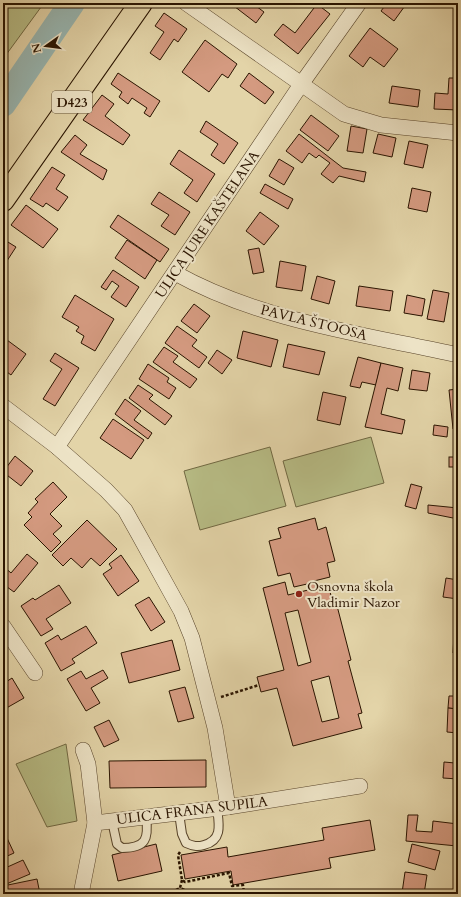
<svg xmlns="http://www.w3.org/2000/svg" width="461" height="897" font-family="Cardo,serif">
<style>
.green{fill:#b7bc85;stroke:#706842}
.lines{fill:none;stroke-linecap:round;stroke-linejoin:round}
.river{stroke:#98b6b1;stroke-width:26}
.building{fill:#d49a80;stroke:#2a1400;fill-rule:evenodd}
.service-casing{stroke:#58442a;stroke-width:10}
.minor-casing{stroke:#58442a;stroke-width:16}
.primary-casing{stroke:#2a1400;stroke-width:24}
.path{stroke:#2a1400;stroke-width:2.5;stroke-dasharray:3 2;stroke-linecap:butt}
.service{stroke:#ede3c6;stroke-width:8}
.minor{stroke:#ede3c6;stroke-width:15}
.primary{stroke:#e3d4a8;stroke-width:22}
.poi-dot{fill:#8f2418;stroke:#ede3c6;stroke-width:1.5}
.labels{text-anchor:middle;stroke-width:4;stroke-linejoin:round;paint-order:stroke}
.shield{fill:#ede3c6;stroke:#64523b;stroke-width:1}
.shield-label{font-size:13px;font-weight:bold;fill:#2a1400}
.street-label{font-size:14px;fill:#2a1400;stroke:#ede3c6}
.poi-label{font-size:14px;fill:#2a1400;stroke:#ede3c6;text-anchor:start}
</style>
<rect width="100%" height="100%" fill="#e3d4a8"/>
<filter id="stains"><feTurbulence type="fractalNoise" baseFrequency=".005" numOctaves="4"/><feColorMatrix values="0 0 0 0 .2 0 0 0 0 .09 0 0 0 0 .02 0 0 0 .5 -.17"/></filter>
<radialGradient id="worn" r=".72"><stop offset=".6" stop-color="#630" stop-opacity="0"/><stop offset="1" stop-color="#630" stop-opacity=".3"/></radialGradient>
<g class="green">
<path d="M3,3H44L3,59Z"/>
<path d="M371,437L384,483L296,507L283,461Z"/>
<path d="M270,447L286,506L200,530L184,471Z"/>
<path d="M66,744L77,821L47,827L16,764Z"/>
</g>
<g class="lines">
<path class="river" d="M3,104L72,3"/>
</g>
<g class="building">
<path d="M230,3H252L264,12L256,23Z"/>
<path d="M387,3H407L394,21L381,11Z"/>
<rect x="455" y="3" width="3" height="9"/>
<path d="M317,4L330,14L298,54L274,35L283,24L295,33Z"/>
<path d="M164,13L187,29L178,42L174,39L160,60L150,53L164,32L155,26Z"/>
<path d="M370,28L398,49L384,67L370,57L363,67L349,56Z"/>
<path d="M205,40L237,64L228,78L222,74L209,92L182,72Z"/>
<path d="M118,73L160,101L150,117L144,113L147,108L132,98L128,104L119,97L122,92L111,84Z"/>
<path d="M249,73L274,92L265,104L240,86Z"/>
<path d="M449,78H458V110L434,109L435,93L448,94Z"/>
<path d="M392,86L420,90L418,107L389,103Z"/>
<path d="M102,95L114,104L105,116L130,135L123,145L83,120Z"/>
<path d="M311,115L339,136L328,151L300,130Z"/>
<path d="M206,121L238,143L224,164L211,155L218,144L200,132Z"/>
<path d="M351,126L367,129L363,153L347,151Z"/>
<path d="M299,134L343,168L366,172L364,182L339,176L333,183L321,174L330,163L319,155L316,158L309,153L302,163L286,151Z"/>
<path d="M378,134L396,138L392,157L373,153Z"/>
<path d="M75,135L87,145L80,154L107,170L103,180L61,152Z"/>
<path d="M409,141L428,145L423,168L404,164Z"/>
<path d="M179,150L215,174L197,202L184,193L193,180L170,164Z"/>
<path d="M279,159L294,168L284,185L269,176Z"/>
<path d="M52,167L65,175L56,189L68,197L58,211L46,203L43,207L30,199Z"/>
<path d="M265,184L293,199L288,209L260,193Z"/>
<path d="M412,188L431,192L427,212L408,208Z"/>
<path d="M159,192L190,212L175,235L161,226L169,215L151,204Z"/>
<path d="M26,205L58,229L43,248L11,225Z"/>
<path d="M260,212L279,226L264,245L246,231Z"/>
<path d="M118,215L169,249L160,262L110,227Z"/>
<path d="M3,239L16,247L3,267Z"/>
<path d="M127,240L157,260L145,279L115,258Z"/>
<path d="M259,248L264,272L253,274L248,250Z"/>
<path d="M280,261L306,266L302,291L276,287Z"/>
<path d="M113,270L139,287L126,307L111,297L119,286L112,281L106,290L101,287Z"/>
<path d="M317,276L335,281L329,304L311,299Z"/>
<path d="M359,286L393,291L390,311L356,306Z"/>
<path d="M433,290L449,293L444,322L427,319Z"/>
<path d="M75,295L114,319L95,351L81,343L84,336L76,331L79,327L62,317Z"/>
<path d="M407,295L425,299L422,316L404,313Z"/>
<path d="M194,304L210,316L197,333L181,321Z"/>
<path d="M177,326L197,340L192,346L207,357L199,368L165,343Z"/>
<path d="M243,331L278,340L271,367L237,358Z"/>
<path d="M7,340L26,354L11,375L3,369V345Z"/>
<path d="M288,344L325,352L319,375L283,367Z"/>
<path d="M164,347L178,356L173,362L197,379L190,388L153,362Z"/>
<path d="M217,350L232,360L222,374L208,363Z"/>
<path d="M55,353L79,368L55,406L43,399L62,369L50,361Z"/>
<path d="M358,357L381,363L376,385L362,382L360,388L350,386Z"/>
<path d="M381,363L403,368L398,391L387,388L381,414L405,420L402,434L365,427Z"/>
<path d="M148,364L169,378L167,382L176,388L169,399L139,379Z"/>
<path d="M412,370L430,373L427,391L409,389Z"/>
<path d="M138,385L153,395L149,399L172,416L165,425L129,398Z"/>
<path d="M458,389V428L453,429L449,390Z"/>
<path d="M323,392L346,397L340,425L317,420Z"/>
<path d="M125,399L141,411L134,420L152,433L148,439L115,414Z"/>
<path d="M113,419L144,440L131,459L100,438Z"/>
<path d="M434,425L448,427L447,437L433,435Z"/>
<path d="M15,456L33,471L21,486L3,472Z"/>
<rect x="449" y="457" width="9" height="10"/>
<path d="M53,482L67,497L50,514L62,526L53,534L61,542L51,552L24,525L32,517L28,513L38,502L35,499Z"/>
<path d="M411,484L422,487L416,509L405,506Z"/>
<path d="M428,505L458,508V519L428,513Z"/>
<path d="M315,518L318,530L326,527L335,561L327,563L330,577L314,581L316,588L328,585L332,599L335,598L351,660L348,661L362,713L358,714L362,728L293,746L277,688L261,692L257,677L284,670L263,588L285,582L288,595L308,590L307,584L294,587L290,573L278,576L269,541L281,538L278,528ZM298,610L311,662L298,666L285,613ZM329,676L339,718L322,722L311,681Z"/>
<path d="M87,520L117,549L100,566L91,558L82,568L71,558L63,566L52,555Z"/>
<path d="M27,554L38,563L14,592L3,584V566L11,573Z"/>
<path d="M121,555L139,581L118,596L103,574L112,568L109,564Z"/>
<path d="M446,578L458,580V599L443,597Z"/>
<path d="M59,585L71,603L46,619L53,629L41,636L21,606L33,598L35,600Z"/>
<path d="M149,597L165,622L151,631L135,605Z"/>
<path d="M86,626L97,643L72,659L75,663L61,671L45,643L58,635L61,640Z"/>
<path d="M454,634H458V654L453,653Z"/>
<path d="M172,640L180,670L129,683L121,653Z"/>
<path d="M103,670L108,678L91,688L100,703L86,711L67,679L81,671L86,679Z"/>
<path d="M12,678L24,698L3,710V684Z"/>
<path d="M185,687L194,718L178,722L169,691Z"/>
<path d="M449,696H458V709L448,708Z"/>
<path d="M448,708L458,709V733L447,732Z"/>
<path d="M109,720L119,740L104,747L94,727Z"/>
<path d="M206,760V787L110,788L109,761Z"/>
<path d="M444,762L455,763V769L458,770V779L443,778Z"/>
<path d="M457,788H458V805L456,804Z"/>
<path d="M408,815H418L416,831L432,832L433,821L458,824L457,846L406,841Z"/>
<path d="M370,820L375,850L329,858L331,868L233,885L231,871L185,879L181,855L227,847L228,857L324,840L322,828Z"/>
<path d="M7,838L14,853L3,858V840Z"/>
<path d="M156,844L162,871L118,881L112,855Z"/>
<path d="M412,844L440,851L435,870L408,862Z"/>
<path d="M23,860L30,874L4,885L3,869Z"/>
<path d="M405,872L427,875L424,894L402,893Z"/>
<path d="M37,879L40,894H5L3,886Z"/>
<path d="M447,890L458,891V894H447Z"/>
</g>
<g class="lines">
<defs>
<g id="service">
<path d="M179,813L182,834L186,843C193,846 197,847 204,845C223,840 219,824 217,808"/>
<path d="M112,821L117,844L122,848C146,848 149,839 146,817"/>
</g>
<g id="minor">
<path d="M186,3L344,114L381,125L458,133"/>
<path d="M175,273C261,321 363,334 458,355"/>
<path d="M3,406L57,447L106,490L125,510L139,535L181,611L192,638L215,728L228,807"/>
<path d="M57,447L302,83L359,3"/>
<path d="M3,626L35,673"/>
<path d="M83,750L88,764L95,823"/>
<path d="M81,894L95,823L228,807L360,786"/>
</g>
<path id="primary" d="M3,200L141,3"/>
</defs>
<use href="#service" class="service-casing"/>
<use href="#minor" class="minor-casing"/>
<use href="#primary" class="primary-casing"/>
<g class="path">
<path d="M221,697L259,685"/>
<path d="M180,852L178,855L182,880L185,882L229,873L232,886L243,885L244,894"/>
<path d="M182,880L180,888L193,894"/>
<path d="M167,894L180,888"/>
</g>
<use href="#service" class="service"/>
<use href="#minor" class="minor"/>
<use href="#primary" class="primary"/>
</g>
<circle class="poi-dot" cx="299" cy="594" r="4"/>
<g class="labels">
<rect class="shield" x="52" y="91" width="40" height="22" rx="3"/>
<g class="shield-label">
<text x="72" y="107">D423</text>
</g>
<g class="street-label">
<text transform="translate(207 224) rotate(-56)" y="5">ULICA JURE KAŠTELANA</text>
<text transform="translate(314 322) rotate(14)" y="5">PAVLA ŠTOOSA</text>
<text transform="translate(192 810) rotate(-7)" y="5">ULICA FRANA SUPILA</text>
</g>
<g class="poi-label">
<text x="307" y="591">Osnovna škola<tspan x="307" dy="16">Vladimir Nazor</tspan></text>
</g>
</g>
<rect width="461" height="897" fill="none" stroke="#e3d4a8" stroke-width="16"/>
<rect x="4" y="4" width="453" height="889" fill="none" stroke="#2a1400" stroke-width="2"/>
<rect x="8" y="8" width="445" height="881" fill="none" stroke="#2a1400"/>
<g transform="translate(46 46) rotate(256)" stroke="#ede3c6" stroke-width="3" paint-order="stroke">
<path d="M0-3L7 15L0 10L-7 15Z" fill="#2a1400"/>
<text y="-6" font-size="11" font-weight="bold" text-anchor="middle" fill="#2a1400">N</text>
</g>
<rect width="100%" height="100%" filter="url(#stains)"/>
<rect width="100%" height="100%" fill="url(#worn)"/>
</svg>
